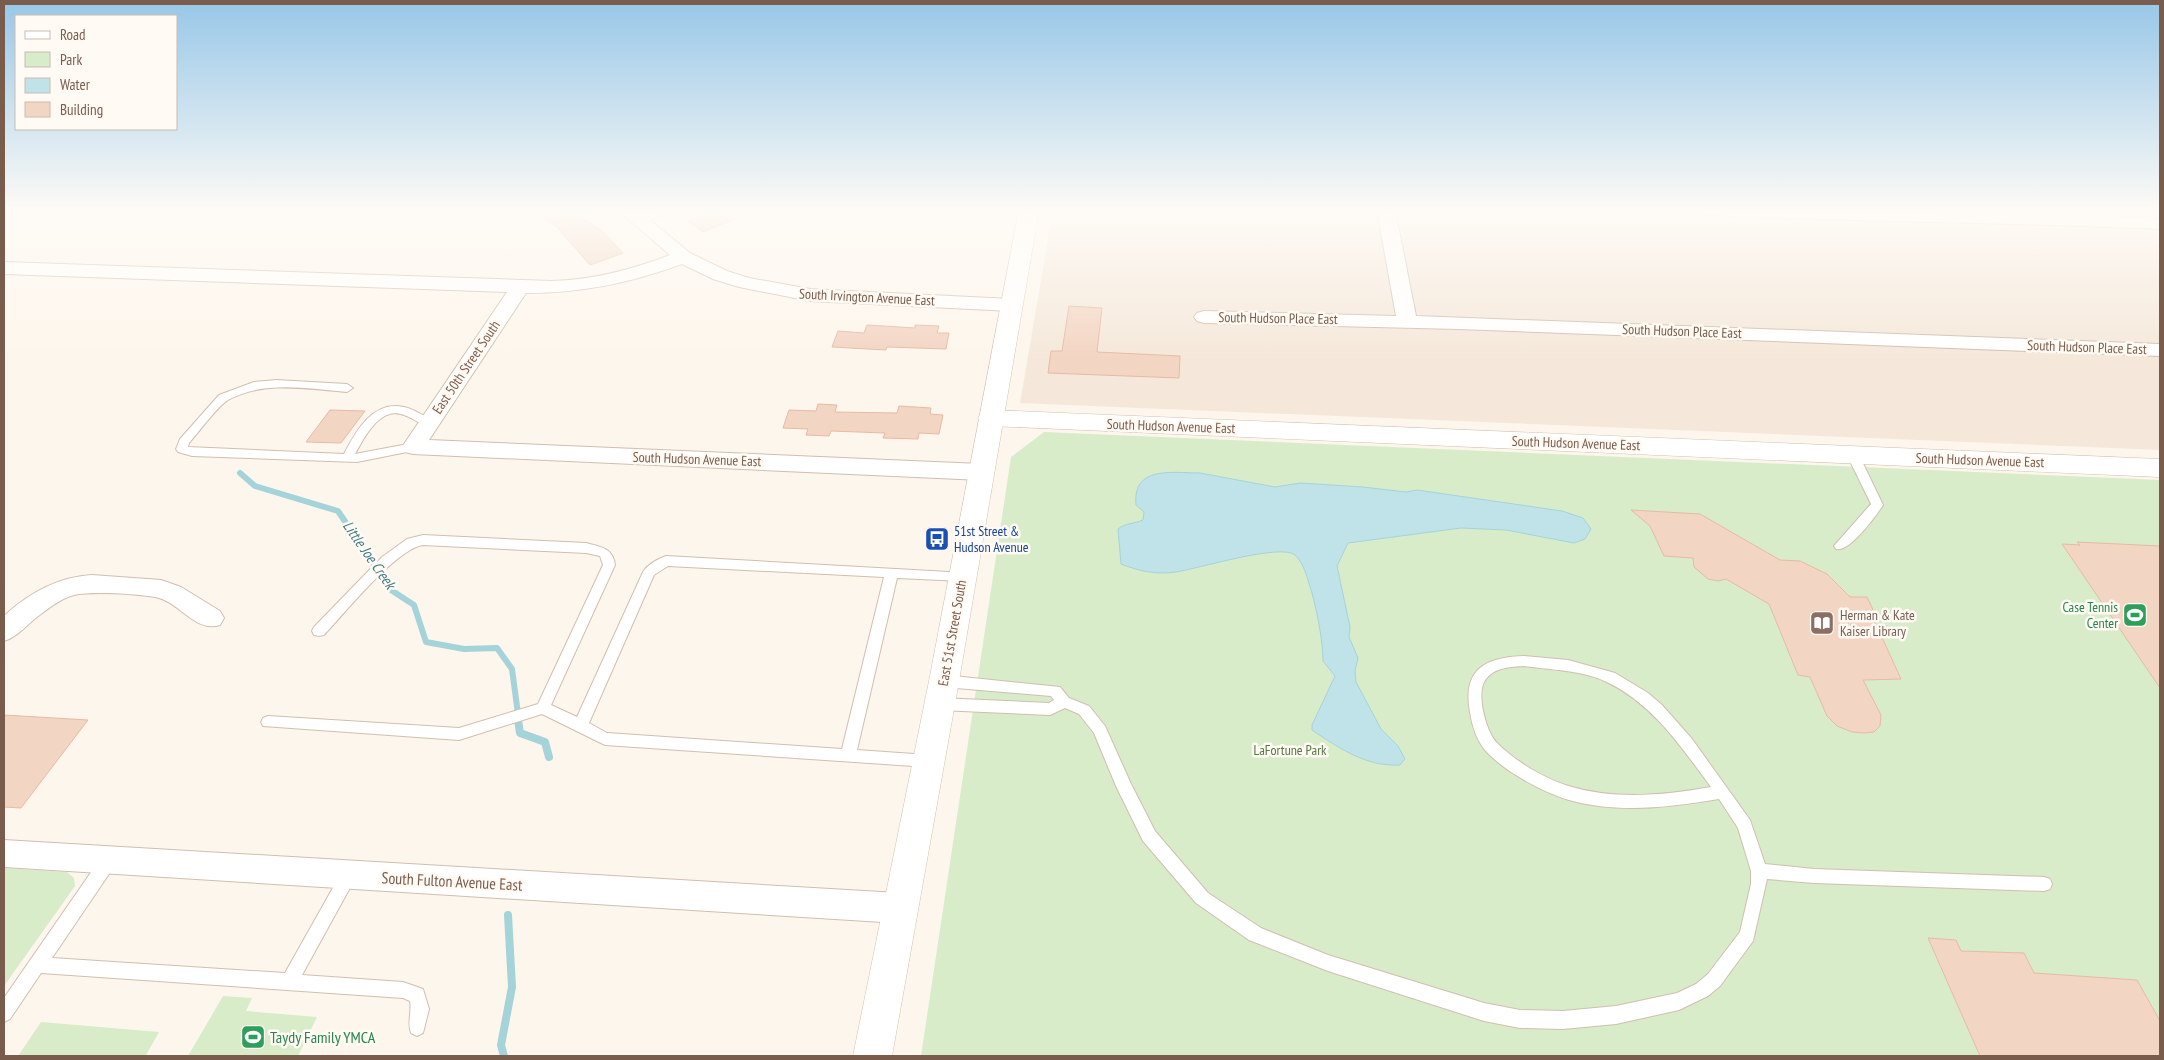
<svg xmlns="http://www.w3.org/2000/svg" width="2164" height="1060" font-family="'PT Sans Narrow',sans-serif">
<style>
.residential{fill:#f5e8da}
.green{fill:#d8ecc9}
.water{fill:#bfe3e8;stroke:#a5d3da}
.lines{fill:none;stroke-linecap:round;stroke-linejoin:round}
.stream-far1{stroke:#a5d3da;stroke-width:6}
.stream{stroke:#a5d3da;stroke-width:8}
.building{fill:#f3d5c3;stroke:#e6bba3}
.service-casing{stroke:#d1beb0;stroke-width:2}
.minor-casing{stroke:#d1beb0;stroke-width:2}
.tertiary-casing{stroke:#d1beb0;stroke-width:1}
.secondary-casing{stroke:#d6c0b0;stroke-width:1}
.service{fill:#fff;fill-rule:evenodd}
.minor{fill:#fff;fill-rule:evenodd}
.tertiary{fill:#fff;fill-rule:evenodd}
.secondary{fill:#fff;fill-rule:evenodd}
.labels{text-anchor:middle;stroke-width:5;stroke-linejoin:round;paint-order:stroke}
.street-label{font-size:14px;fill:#7a5c4d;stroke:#fffaf3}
.transit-label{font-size:14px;fill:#164399;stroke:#fffaf3;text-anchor:start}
.leisure-label{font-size:14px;fill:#27864d;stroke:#fffaf3;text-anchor:end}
.education-label{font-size:14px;fill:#785e54;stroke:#fffaf3;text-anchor:start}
.park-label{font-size:14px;fill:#537a41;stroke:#fffaf3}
.water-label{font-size:15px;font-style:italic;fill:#437c86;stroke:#fffaf3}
.near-street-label{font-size:16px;fill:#7a5c4d;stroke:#fffaf3}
.near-leisure-label{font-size:16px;fill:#27864d;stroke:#fffaf3;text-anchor:start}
</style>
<rect width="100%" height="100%" fill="#fdf6ec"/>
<path class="residential" d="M1053,210H2160V450L1020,403Z"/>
<g class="green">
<path d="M1044,432L2160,480V1056H921L1011,457Z"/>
<path d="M4,868L67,872L74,878L75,886L4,986Z"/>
<path d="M223,996L252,998L246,1011L317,1017L298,1056H188Z"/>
<path d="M41,1022L159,1032L146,1055L156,1056H18Z"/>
</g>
<path class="water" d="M1200,473L1275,487L1300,483L1363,487L1406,492L1417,490L1562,511L1583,518L1591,529L1585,539L1574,543L1506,530L1461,528L1348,543L1337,566L1350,627L1349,637L1358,658L1355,671L1356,682L1381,729L1398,746L1405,759L1400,765C1366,767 1339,748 1312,730V725L1335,676L1323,661C1323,641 1317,612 1312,593C1308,582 1305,564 1295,555C1281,543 1197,569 1176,572C1156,575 1139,571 1121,564L1118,529C1125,523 1134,524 1143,520L1144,512L1136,505C1132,465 1173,473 1200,473Z"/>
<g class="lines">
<path class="stream-far1" d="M240,473L255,486L338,511L391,590L414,605L426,642L464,649L497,648L512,669L518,714"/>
<g class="stream">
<path d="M517,713L520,733L545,742L549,757"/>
<path d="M504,1056L501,1045L512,987L508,915"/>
</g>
</g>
<g class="building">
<path d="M565,210H570L602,231L623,253L590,265L556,226L545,219Z"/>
<path d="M714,210H756L703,232L688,221Z"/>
<path d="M1069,306L1102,308L1097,352L1180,356L1179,378L1048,373L1051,351H1062Z"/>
<path d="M867,325L915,328V325L939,326L937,333H949L946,349L887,347L886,350L832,347L838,331L864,333Z"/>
<path d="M818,404L837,405L835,412L897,413L899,406L931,408L930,414L943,415L939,434L919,433L918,439L883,438L885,433L831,431L829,436L806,435L808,429L783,428L789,410L816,411Z"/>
<path d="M330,410L365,411L341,443L306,442Z"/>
<path d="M1631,510L1700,514L1780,560L1800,561L1827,574L1850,597H1867L1877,618H1873L1901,679L1863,680L1881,715L1880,726L1874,732L1864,733L1852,732L1837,726L1827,716L1810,677L1798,675L1769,604L1726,579L1718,581L1708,579L1694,567L1693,558L1664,556L1650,526Z"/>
<path d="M2077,542L2160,546V688L2062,544L2080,545Z"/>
<path d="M4,715L88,720L21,808L4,807Z"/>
<path d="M1928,938L1956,940L1961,951L2024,953L2034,973L2137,980L2160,1021V1056H1980Z"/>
</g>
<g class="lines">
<defs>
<g id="service">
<path d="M276,380L347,384L353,388L347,392C308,389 264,380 228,400C218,406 198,433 189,443L188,447L344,454C356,431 373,400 404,407C415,409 423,417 433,419L435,422L429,426C419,424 413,418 404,415C380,405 364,438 355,454L413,443L417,444L419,447L417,450L357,462L192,456L178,452L176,449L180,439L219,395L254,382Z"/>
<path d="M1853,451L1859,455L1883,505C1876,516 1849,553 1836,549L1834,546L1871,504L1847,455Z"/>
<path d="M423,535L586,543C601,547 613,548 615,565L551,705L577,717L643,572C647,565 658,559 666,556L967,573L968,576L967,579L962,581L897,578L857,750L928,755L933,757L935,761L933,765L928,767L605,745L542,714L459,740L263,726L261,722L263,718L268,716L459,728L538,704L603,565L600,556L586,553L423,545C396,549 345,613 324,635L319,636L314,635L312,631L314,627L382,557L407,539ZM668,566L884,577L842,749L607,733L589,723L654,575Z"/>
<path d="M1524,656L1568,660L1615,673L1648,693L1662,705L1692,739L1750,820L1765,864L1814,869L2044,877L2050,879L2052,884L2050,889L2044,891L1814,883L1767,879L1753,941L1720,986L1708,996L1679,1010L1616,1024L1563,1029L1520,1028L1484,1021L1328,971L1249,940L1196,903L1143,841L1116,786L1094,733L1079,714L1065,708L1050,715L939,710L934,708L932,704L934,700L939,698L1049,703L1054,700L1051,696L944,687L939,685L937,681L939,677L944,675L1060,687L1069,698L1089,706L1105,726L1131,784L1155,831L1208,893L1261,928L1328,955L1484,1003L1520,1010L1563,1011L1616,1006L1677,993L1696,984L1708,974L1740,932L1751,884V871L1738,828L1719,799C1669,807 1619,814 1569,800C1543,792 1503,771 1485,750C1476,739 1472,725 1470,712C1462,669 1486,657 1524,656ZM1524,666C1551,670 1582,670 1607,682C1653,704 1682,748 1711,787C1665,795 1617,800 1572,787C1546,780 1516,762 1497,743C1486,732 1475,692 1486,679C1495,667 1511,667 1524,666Z"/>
<path d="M109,853L115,855L117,860L115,865L52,958L285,973L343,870L349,868L355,870L357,875L302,975L403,982L423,989L429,1009L423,1033L417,1036L411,1033C407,1023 412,1012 410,1001L403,998L41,973L10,1019L4,1022V998L103,855Z"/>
</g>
<g id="minor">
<path d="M618,210L640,212L670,210L667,214L650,220L690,253L727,271L749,278L810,289L1011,299L1018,301L1021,305L1018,309L1011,311L810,301L739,287L713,279L682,264C629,283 583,293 526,293L429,440L981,464L989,467L992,472L989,477L981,480L413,454L405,452L402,447L507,292L4,274V262L551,281C593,280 631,270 670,255Z"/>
<path d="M1377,210H1395L1416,316L2160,344V356L1459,329L1204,323L1197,321L1194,317L1197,313L1204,311L1396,316Z"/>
<path d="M1697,210H1825L2099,215L2160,219V229C2009,222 1857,222 1706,215L1700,214Z"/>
<path d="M92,575L161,580L181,587L220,611L224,618L220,625C195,633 179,601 155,597C136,594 93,591 74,595C62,598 50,607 41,614C28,623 18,637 4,641V616C29,593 58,577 92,575Z"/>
<path d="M4,840L899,893L910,898L914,908L910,918L899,923L4,867Z"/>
</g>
<path id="tertiary" d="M991,410L2160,459V477L991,426L982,424L978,418L982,412Z"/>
<path id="secondary" d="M1019,210H1039L959,681L892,1056H853L929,681Z"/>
</defs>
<use href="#service" class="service-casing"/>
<use href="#minor" class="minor-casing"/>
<use href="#tertiary" class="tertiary-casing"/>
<use href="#secondary" class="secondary-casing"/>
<use href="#service" class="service"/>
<use href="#minor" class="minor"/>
<use href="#tertiary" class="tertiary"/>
<use href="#secondary" class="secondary"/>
</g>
<linearGradient id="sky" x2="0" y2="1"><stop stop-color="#97c7e8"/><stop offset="0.59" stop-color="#fefbf6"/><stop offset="1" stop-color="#fefbf6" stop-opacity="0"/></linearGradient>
<rect width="2164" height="358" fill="url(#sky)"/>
<defs>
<symbol id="bus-square" viewBox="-11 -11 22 22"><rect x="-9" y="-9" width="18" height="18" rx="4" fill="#1a4fb4" stroke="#fffaf3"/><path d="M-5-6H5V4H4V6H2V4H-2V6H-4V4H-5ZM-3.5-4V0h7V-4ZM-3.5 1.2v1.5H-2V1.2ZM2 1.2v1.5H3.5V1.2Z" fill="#fff"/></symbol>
<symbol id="stadium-square" viewBox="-11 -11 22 22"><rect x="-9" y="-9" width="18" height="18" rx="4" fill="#2e9e5b" stroke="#fffaf3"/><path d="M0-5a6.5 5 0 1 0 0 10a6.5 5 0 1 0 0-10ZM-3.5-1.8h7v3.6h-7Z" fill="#fff"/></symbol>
<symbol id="library-square" viewBox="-11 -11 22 22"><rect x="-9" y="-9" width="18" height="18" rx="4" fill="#8d6e63" stroke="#fffaf3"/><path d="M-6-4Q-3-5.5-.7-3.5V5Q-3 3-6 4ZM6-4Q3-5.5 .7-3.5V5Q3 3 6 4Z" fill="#fff"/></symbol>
</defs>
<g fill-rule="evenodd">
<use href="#bus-square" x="923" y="525" width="28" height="28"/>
<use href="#stadium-square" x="2121" y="601" width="28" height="28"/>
<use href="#library-square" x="1808" y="609" width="28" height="28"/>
<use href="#stadium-square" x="239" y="1023" width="28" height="28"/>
</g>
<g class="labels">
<g class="street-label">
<text transform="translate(867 297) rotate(3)" y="5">South Irvington Avenue East</text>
<text transform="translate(1278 318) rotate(1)" y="5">South Hudson Place East</text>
<text transform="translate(1682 331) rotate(2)" y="5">South Hudson Place East</text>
<text transform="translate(2087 347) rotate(2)" y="5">South Hudson Place East</text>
<text transform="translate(466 367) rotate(-56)" y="5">East 50th Street South</text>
<text transform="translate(1171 426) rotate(2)" y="5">South Hudson Avenue East</text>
<text transform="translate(1576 443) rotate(2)" y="5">South Hudson Avenue East</text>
<text transform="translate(697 459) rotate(2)" y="5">South Hudson Avenue East</text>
<text transform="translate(1980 460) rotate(2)" y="5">South Hudson Avenue East</text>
<text transform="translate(952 633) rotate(-80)" y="5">East 51st Street South</text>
</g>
<g class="transit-label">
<text x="954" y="536">51st Street &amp;<tspan x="954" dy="16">Hudson Avenue</tspan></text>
</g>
<g class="leisure-label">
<text x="2118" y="612">Case Tennis<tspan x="2118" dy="16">Center</tspan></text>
</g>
<g class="education-label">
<text x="1840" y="620">Herman &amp; Kate<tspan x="1840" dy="16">Kaiser Library</tspan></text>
</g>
<g class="park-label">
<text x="1290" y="755">LaFortune Park</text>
</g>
<g class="water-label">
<text transform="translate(369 555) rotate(55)" y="5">Little Joe Creek</text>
</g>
<g class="near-street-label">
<text transform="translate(452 881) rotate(3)" y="6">South Fulton Avenue East</text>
</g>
<g class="near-leisure-label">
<text x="270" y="1043">Taydy Family YMCA</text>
</g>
</g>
<rect width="2164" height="1060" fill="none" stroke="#7a5c4d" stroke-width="10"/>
<rect x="15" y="15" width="162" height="115" fill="#fffaf3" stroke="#cabbb1"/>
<rect x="25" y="31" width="25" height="8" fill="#ffffff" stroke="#cabbb1"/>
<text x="60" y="40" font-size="15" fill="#7a5c4d">Road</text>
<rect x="25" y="52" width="25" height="15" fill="#d8ecc9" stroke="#cabbb1"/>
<text x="60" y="65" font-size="15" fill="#7a5c4d">Park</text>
<rect x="25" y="78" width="25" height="15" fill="#bfe3e8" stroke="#cabbb1"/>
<text x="60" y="90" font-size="15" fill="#7a5c4d">Water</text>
<rect x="25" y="102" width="25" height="15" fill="#f3d5c3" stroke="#cabbb1"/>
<text x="60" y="115" font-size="15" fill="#7a5c4d">Building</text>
</svg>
